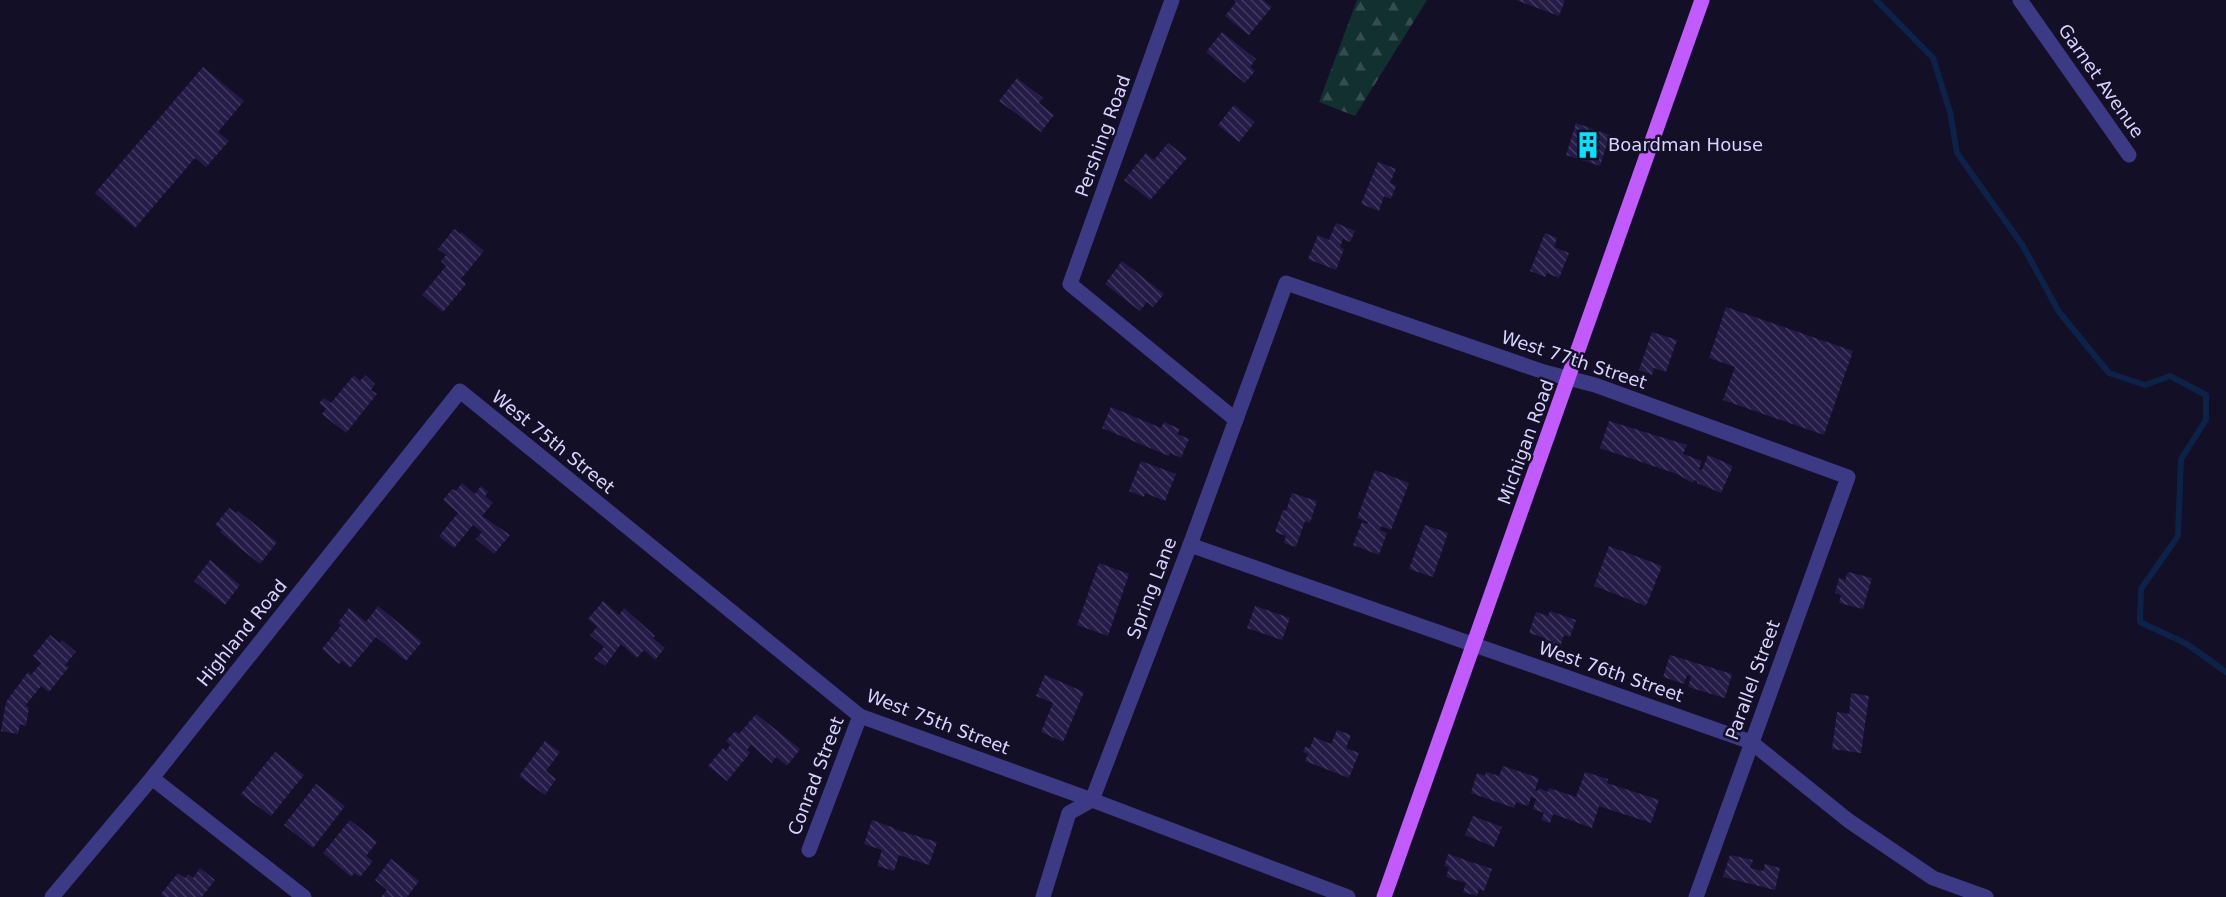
<svg xmlns="http://www.w3.org/2000/svg" width="2226" height="897" font-family="'DejaVu Sans',sans-serif">
<style>
.forest{fill:url(#forest-firs)}
.lines{fill:none;stroke-linecap:round;stroke-linejoin:round}
.stream{stroke:#0c2248;stroke-width:6}
.building{fill:url(#building-back-hatch)}
.minor{stroke:#3d3a85;stroke-width:15}
.major{stroke:#c25bff;stroke-width:15}
.labels{text-anchor:middle;stroke-width:5;stroke-linejoin:round;paint-order:stroke}
.street-label{font-size:18px;fill:#d9d4ff;stroke:#130f26}
.poi-label{font-size:18px;fill:#d9d4ff;stroke:#130f26;text-anchor:start}
</style>
<defs>
<pattern id="forest-firs" width="22" height="20" patternUnits="userSpaceOnUse" patternTransform="scale(1.5)"><rect width="22" height="20" fill="#12302f"/><path d="M5 1l3.5 6h-7zM16 11l3.5 6h-7z" fill="#344d4e"/></pattern>
<pattern id="building-back-hatch" width="6" height="6" patternUnits="userSpaceOnUse" patternTransform="scale(1.5)"><rect width="6" height="6" fill="#241b47"/><path d="M-1 5l2 2M0 0l6 6M5-1l2 2" fill="none" stroke="#433b63"/></pattern>
</defs>
<rect width="100%" height="100%" fill="#130f26"/>
<path class="forest" d="M1357,0H1427L1355,116L1319,102Z"/>
<g class="lines">
<path class="stream" d="M1876,0L1933,58L1950,112L1957,153L2023,246L2059,312L2109,373L2145,385L2170,376L2206,395V420L2181,459L2178,536L2141,589L2140,622L2187,644L2226,672"/>
</g>
<g class="building">
<path d="M1234,0H1263L1272,7L1249,35L1225,16L1236,2Z"/>
<path d="M1516,0H1565L1559,16Z"/>
<path d="M1222,32L1256,59L1250,67L1255,71L1245,83L1206,52Z"/>
<path d="M203,67L244,101L218,132L229,141L206,167L195,158L135,228L95,193Z"/>
<path d="M1017,78L1043,98L1039,103L1054,115L1041,132L999,101Z"/>
<path d="M1234,105L1255,122L1239,142L1218,125Z"/>
<path d="M1576,123L1610,135L1600,166L1566,155Z"/>
<path d="M1168,143L1187,158L1150,200L1124,180L1146,153L1154,160Z"/>
<path d="M1378,162L1396,169L1390,183L1396,186L1391,199L1384,196L1379,211L1361,204Z"/>
<path d="M1336,223L1355,231L1350,242L1343,239L1340,247L1344,249L1336,270L1308,259L1318,235L1329,240Z"/>
<path d="M454,229L460,234L461,232L484,251L461,279L466,284L443,312L422,295L446,266L441,261L446,255L438,249Z"/>
<path d="M1545,233L1557,238L1554,247L1569,253L1559,278L1547,273L1545,277L1530,271Z"/>
<path d="M1122,261L1164,294L1153,307L1147,302L1140,311L1105,284Z"/>
<path d="M1726,307L1853,351L1824,435L1723,400L1735,367L1709,358Z"/>
<path d="M1652,332L1677,340L1666,372L1654,368L1652,375L1639,370Z"/>
<path d="M354,375L360,381L365,375L375,384L371,390L377,394L346,433L322,414L326,409L319,403L324,398L331,403Z"/>
<path d="M1111,407L1161,428L1164,422L1180,429L1177,434L1189,439L1181,458L1170,453L1169,456L1102,428Z"/>
<path d="M1609,421L1687,445L1683,454L1702,461L1699,469L1702,470L1708,455L1733,466L1721,493L1697,483V481L1694,480L1693,483L1677,474L1600,448Z"/>
<path d="M1141,461L1176,474L1165,501L1145,493L1144,497L1129,491Z"/>
<path d="M1375,470L1409,483L1391,530L1381,526L1380,530L1387,533L1379,555L1353,545L1362,522L1367,524L1368,522L1357,518Z"/>
<path d="M462,483L475,494L481,486L488,492L485,496L493,503L482,516L510,535L494,554L476,539L482,532L473,525L454,548L439,536L458,513L443,500L452,489L456,491Z"/>
<path d="M1292,493L1317,501L1310,523L1305,521L1296,547L1284,543L1286,536L1275,532L1283,510L1286,511Z"/>
<path d="M229,508L236,513L238,511L277,542L260,564L220,532L222,530L215,525Z"/>
<path d="M1425,525L1448,533L1433,577L1409,569Z"/>
<path d="M1609,546L1662,566L1646,606L1594,586Z"/>
<path d="M210,560L240,585L225,605L194,581Z"/>
<path d="M1099,563L1129,574L1108,636L1077,625Z"/>
<path d="M1848,572L1872,578L1863,609L1839,603L1841,595L1835,593L1839,578L1845,580Z"/>
<path d="M603,601L619,615L624,608L655,636L653,638L665,648L655,660L644,650L637,658L621,644L605,666L594,658L604,647L590,635L597,627L588,619Z"/>
<path d="M378,606L422,642L406,661L376,637L350,668L342,661L339,664L322,649L341,625L338,623L349,608L366,622Z"/>
<path d="M1255,606L1290,618L1282,640L1247,628Z"/>
<path d="M1550,611L1576,620L1570,637L1564,635L1560,647L1544,641L1545,638L1529,633L1536,612L1548,616Z"/>
<path d="M50,635L60,643L62,640L76,652L65,665L69,667L49,692L41,686L25,706L29,707L26,726L20,724L18,734L1,731L6,702L28,672L31,675L41,663L33,656Z"/>
<path d="M1670,655L1732,674L1725,698L1688,687L1691,676L1687,675L1684,684L1663,677Z"/>
<path d="M1045,675L1084,692L1063,742L1041,732L1053,703L1036,696Z"/>
<path d="M1851,693L1869,696L1861,753L1832,749L1837,712L1849,714Z"/>
<path d="M756,714L800,749L787,766L776,757L772,763L751,745L747,750L750,753L727,781L708,766L723,748L726,751L730,745L726,741L735,731L739,734Z"/>
<path d="M1337,730L1351,735L1346,748L1359,753L1349,778L1305,761L1308,754L1303,752L1305,747L1310,748L1314,737L1331,744Z"/>
<path d="M545,741L560,752L546,771L556,779L545,795L519,776Z"/>
<path d="M275,752L304,775L271,816L241,794Z"/>
<path d="M1503,766L1539,778L1535,790L1538,791L1539,788L1548,792L1549,788L1576,797L1585,772L1608,779L1607,783L1659,800L1651,823L1599,806L1592,828L1553,814L1550,823L1541,820L1544,813L1533,809L1536,799L1531,797L1528,806L1516,802L1514,808L1471,793L1477,773L1485,776L1486,772L1499,776Z"/>
<path d="M316,784L345,806L313,848L284,825Z"/>
<path d="M1473,816L1502,827L1494,847L1465,835Z"/>
<path d="M350,820L377,842L366,856L373,861L360,877L354,873L351,877L323,853Z"/>
<path d="M872,820L894,828V829L937,842L929,865L899,855L894,871L877,866L882,850L864,844Z"/>
<path d="M1448,854L1492,869L1484,891L1479,889L1477,896L1463,892L1466,883L1446,877L1449,867L1444,866Z"/>
<path d="M1730,855L1753,860L1750,868L1763,871L1765,864L1780,868L1775,890L1723,877Z"/>
<path d="M391,859L419,881L407,897H381L387,890L375,880Z"/>
<path d="M200,868L215,880L202,897H165L161,894L178,873L185,878L188,874L193,878Z"/>
</g>
<g class="lines">
<g class="minor">
<path d="M1172,0L1070,284L1236,420"/>
<path d="M2020,0L2129,155"/>
<path d="M1190,545L1751,742L1849,821L1933,878L1986,897"/>
<path d="M152,778L304,897"/>
<path d="M809,850L860,716"/>
<path d="M52,897L152,778L460,391L860,716L1092,800L1348,897"/>
<path d="M1043,897L1069,813L1092,800L1190,545L1286,283L1544,372L1595,385L1848,477L1696,897"/>
</g>
<path class="major" d="M1384,897L1702,0"/>
</g>
<defs>
<symbol id="building-bare" viewBox="-9 -9 18 18"><path d="M-4-6H4V6H1V3H-1V6H-4ZM-2.5-4.3h1.7v1.8h-1.7ZM.8-4.3h1.7v1.8H.8ZM-2.5-1h1.7V.8h-1.7ZM.8-1h1.7V.8H.8Z" fill="#00e5ff" stroke="#130f26" stroke-width="2.5" paint-order="stroke"/></symbol>
</defs>
<g fill-rule="evenodd">
<use href="#building-bare" x="1569" y="126" width="38" height="38"/>
</g>
<g class="labels">
<g class="street-label">
<text transform="translate(2101 81) rotate(55)" y="6">Garnet Avenue</text>
<text transform="translate(1103 136) rotate(-70)" y="6">Pershing Road</text>
<text transform="translate(1574 360) rotate(18)" y="6">West 77th Street</text>
<text transform="translate(553 442) rotate(39)" y="6">West 75th Street</text>
<text transform="translate(1526 442) rotate(-70)" y="6">Michigan Road</text>
<text transform="translate(1152 588) rotate(-69)" y="6">Spring Lane</text>
<text transform="translate(242 633) rotate(-51)" y="6">Highland Road</text>
<text transform="translate(1611 672) rotate(19)" y="6">West 76th Street</text>
<text transform="translate(1753 680) rotate(-70)" y="6">Parallel Street</text>
<text transform="translate(938 722) rotate(21)" y="6">West 75th Street</text>
<text transform="translate(816 776) rotate(-69)" y="6">Conrad Street</text>
</g>
<g class="poi-label">
<text x="1608" y="151">Boardman House</text>
</g>
</g>
</svg>
